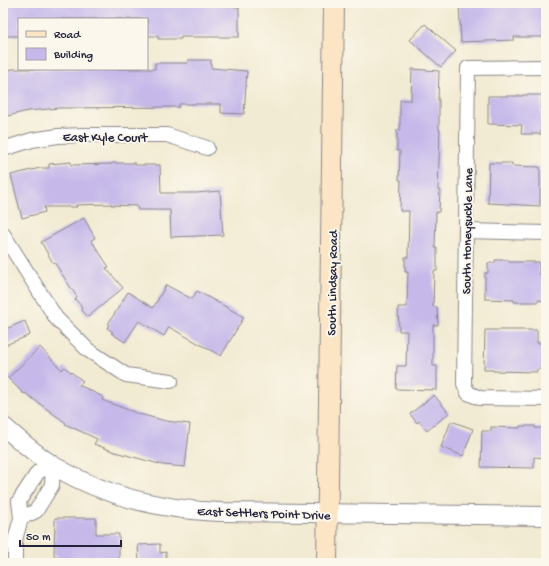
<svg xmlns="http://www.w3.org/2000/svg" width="549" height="566" font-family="'Gochi Hand',sans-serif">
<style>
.building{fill:#c6b9ea}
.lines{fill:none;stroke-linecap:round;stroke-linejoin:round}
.minor-casing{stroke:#8a8687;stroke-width:16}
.tertiary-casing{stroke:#8a8687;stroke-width:20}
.secondary-casing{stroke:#8a8687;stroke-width:22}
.minor{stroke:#fff;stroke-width:14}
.tertiary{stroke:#fff;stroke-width:18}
.secondary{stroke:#fce5c4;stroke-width:20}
.labels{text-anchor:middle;stroke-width:4;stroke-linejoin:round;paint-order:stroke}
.street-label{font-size:13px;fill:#22223b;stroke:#fbf7ec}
</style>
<rect width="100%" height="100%" fill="#fbf7ec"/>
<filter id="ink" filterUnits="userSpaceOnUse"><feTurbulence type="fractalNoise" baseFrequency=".025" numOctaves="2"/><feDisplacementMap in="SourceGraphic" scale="8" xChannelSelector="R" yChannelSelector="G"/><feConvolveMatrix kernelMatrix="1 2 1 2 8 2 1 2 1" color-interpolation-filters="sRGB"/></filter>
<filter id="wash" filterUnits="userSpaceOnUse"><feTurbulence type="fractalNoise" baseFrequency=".012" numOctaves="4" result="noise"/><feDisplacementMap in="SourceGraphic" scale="16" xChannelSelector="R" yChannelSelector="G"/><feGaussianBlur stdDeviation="0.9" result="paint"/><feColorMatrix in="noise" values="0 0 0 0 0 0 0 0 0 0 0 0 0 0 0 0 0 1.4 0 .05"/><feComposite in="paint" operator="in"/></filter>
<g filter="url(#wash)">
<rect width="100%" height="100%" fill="#f2ebd3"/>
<g id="blocks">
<g class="building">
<path d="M3,3H230V7H239V37H181V39H158V36H147V19H19V36H3Z"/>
<path d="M459,3H542L543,37H514V40L461,42Z"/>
<path d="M425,24L456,51L441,67L410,40Z"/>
<path d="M188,60H211V68L247,71L244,114L221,113V104H179V107L59,108L28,111L3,117V71L13,69H155V63H188Z"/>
<path d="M412,69L439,71L438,100H439V130H440L438,190H440L439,212H436L435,248H437V271H434L433,307H437L438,325H433V366H437V390L396,389L397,366H406L407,331H399L398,307H407L408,272H405V257H408L409,211H400L401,180H399L400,151H397V130H400V100H411Z"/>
<path d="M522,95H542L541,134H521L522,125L488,124V96H522Z"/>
<path d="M71,162V165L112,164V163H135V165H160L161,193H196L220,191L223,235L171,237L170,210H138L137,206L111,205L112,204L76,205L77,207H44L45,212L22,218L11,175L40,168H49V164Z"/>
<path d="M489,163H512V166L540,167V206L488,203Z"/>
<path d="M84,218L95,238L91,240L109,267L106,268L123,288L88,317L81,309L82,307L75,299L77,297L54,262L53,263L41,242Z"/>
<path d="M495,260H509V262H539V274H546V301L538,300V302H514V300L485,299V273H488V263H495Z"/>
<path d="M166,285L192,299L197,291L244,317L221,356L169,327L164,336L139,321L125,342L111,333L113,332L107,328L109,324H108L128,292L153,308Z"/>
<path d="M25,321L30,335L3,346V330Z"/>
<path d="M485,330H537V343H546V369H537V372L493,371V370H484Z"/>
<path d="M40,347L62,370L64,367L83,381L79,385L103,397L102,400L139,414L166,421L190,424L185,467L163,465L115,452L94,444L97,439L65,424L66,423L25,393L24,394L8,378Z"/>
<path d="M434,395L449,413L427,431L419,421L417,423L410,414Z"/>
<path d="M451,421L473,429L463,456L441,447Z"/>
<path d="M520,426H535V428H546V458L534,457V468L481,467L482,431H491V427L520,428Z"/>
<path d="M55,518H96V534H119V561L57,563V556H54Z"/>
<path d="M160,544V553L166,552V563H139L138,545Z"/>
</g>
</g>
</g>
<g filter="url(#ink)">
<use href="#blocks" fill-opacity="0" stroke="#8a8687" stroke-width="1"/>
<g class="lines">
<defs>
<g id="minor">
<path d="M546,67L468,68L464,384L468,393L480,398L546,399"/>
<path d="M3,149L32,140L58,136L83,135H167L207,148"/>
<path d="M466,231L546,233"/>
<path d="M3,234L56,318L88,350L126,375L171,381"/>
<path d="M15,563V540L21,518L19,501L38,472L53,465L52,485L36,511L21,518"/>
</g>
<path id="tertiary" d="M3,426C19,440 35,454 54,466C104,496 163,510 221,512L546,516"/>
<path id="secondary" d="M327,563L334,3"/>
</defs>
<use href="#minor" class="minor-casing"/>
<use href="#tertiary" class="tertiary-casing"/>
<use href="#secondary" class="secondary-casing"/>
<use href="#minor" class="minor"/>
<use href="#tertiary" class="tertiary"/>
<use href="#secondary" class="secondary"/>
</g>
</g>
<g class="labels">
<g class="street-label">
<text x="105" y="141">East Kyle Court</text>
<text transform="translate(466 231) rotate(-89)" y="5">South Honeysuckle Lane</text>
<text transform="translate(331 283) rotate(-89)" y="5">South Lindsay Road</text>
<text transform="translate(264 512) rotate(2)" y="5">East Settlers Point Drive</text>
</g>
</g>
<rect width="549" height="566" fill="none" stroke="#fbf7ec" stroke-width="16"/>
<rect x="18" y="18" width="130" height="52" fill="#fbf7ec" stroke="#a4a2a5"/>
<rect x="26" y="31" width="20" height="6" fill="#fce5c4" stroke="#a4a2a5"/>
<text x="54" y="38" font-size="12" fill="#22223b">Road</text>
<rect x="26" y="48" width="20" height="12" fill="#c6b9ea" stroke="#a4a2a5"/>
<text x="54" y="58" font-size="12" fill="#22223b">Building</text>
<path d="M20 540v6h101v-6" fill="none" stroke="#22223b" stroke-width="2"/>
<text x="26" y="540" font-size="12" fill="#22223b" stroke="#fbf7ec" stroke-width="3" paint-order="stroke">50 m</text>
</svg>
